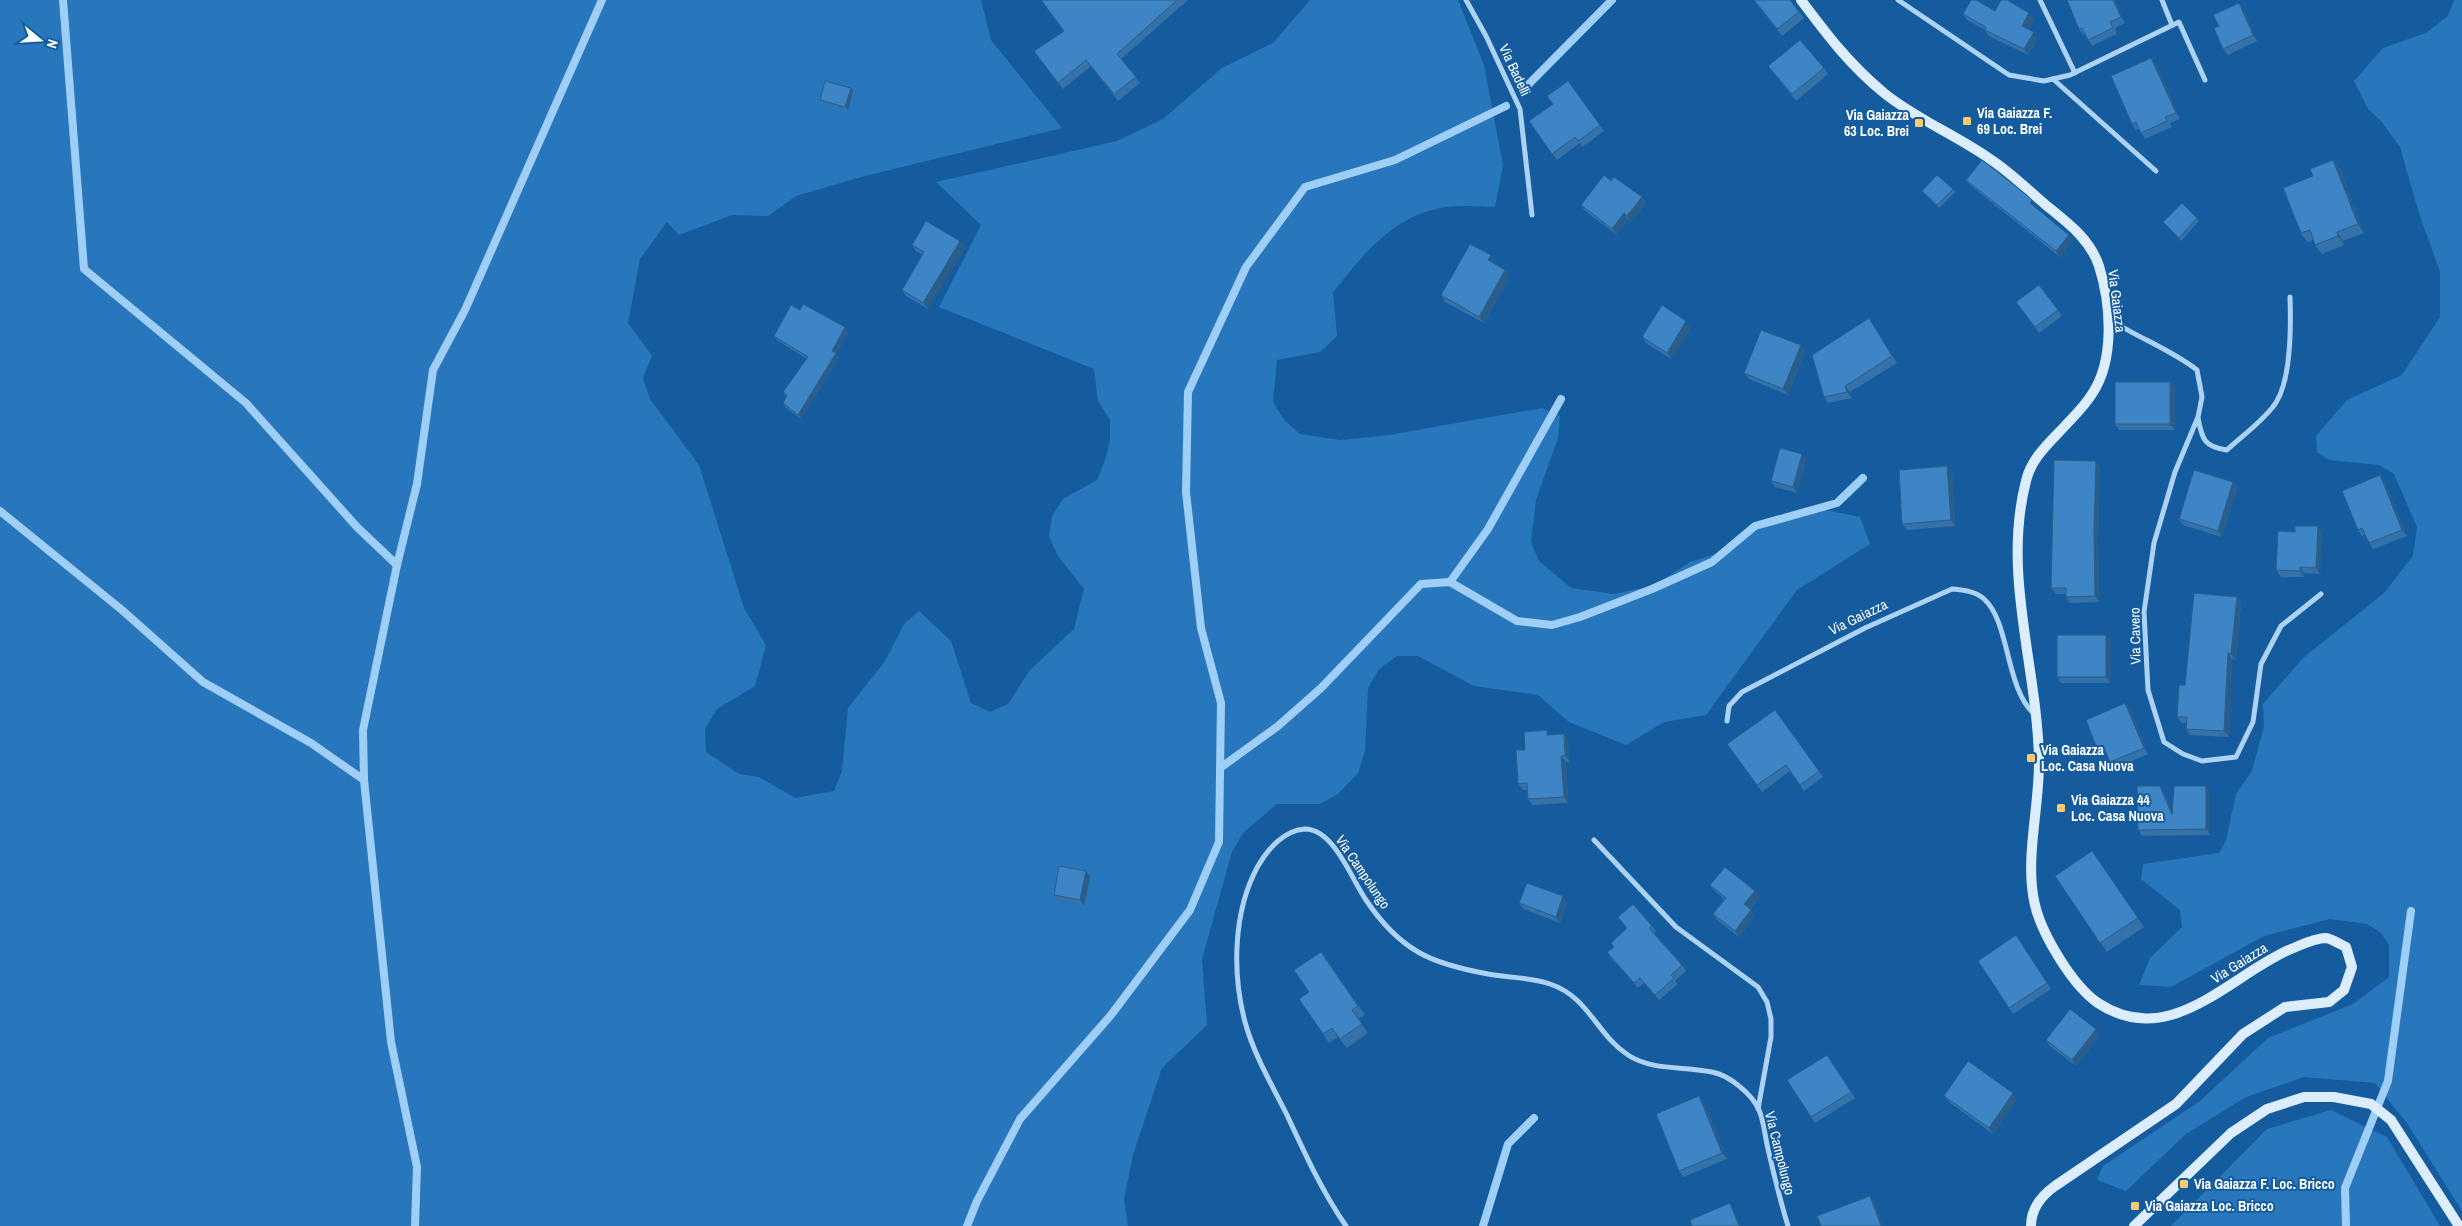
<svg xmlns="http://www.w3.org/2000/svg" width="2462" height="1226" font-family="'Archivo Narrow',sans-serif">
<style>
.green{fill:#2876bc}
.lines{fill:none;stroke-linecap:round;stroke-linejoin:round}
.stream{stroke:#9fcff6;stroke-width:8}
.minor{stroke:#add2f4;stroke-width:5}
.secondary{stroke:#dcedfd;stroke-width:10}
.wall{fill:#3472a9}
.shaded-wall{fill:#2b5d8a}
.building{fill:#3d85c5;stroke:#2b5d8a}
.poi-dot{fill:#ffca6f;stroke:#155c9f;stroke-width:2}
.labels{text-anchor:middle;stroke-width:4;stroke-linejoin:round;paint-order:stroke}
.street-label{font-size:14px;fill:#fff;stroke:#155c9f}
.poi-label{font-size:14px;font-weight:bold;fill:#fff;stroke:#155c9f;text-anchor:start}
</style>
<rect width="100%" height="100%" fill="#155c9f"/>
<g class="green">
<path d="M0,0H981L991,40L1062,128L861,177L796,196L768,216L732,215L679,235L667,222L640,259L628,323L652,356L643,378L650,399L699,465L744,608L766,645L755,686L717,709L705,729L706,752L739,774L759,777L795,798L834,791L842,771L848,708L885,661L904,624L919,611L951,641L971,703L990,712L1008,704L1030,670L1074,629L1084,589L1058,556L1049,537L1052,516L1063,499L1097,480L1105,460L1110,441V420L1098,401L1094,369L939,307L981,225L936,182L1117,141L1163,119L1222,68L1273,43L1310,0H1458L1484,65L1503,165L1495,207C1478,207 1457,204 1440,208C1389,219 1364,255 1333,292L1337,336L1320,352L1277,360L1273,402L1284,420L1300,434L1340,440L1383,436L1542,408L1560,416L1558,438L1536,500L1531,542L1539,561L1571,588L1614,594L1653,586L1690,562L1726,551L1759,525L1801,517L1820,509L1860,517L1870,544L1797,590L1706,715L1664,722L1626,745L1569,722L1538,695L1474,686L1418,656H1397L1379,669L1368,688L1365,751L1358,773L1338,794L1320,804H1277L1243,833L1232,852L1202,959L1207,1025L1162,1068L1133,1155L1124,1199L1128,1226H0Z"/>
<path d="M2454,0H2462V1211L2407,1123L2375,1083L2304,1077L2246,1097L2186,1134L2126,1191L2097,1180L2103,1166L2200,1101L2268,1038L2353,1004L2389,977V945L2381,933L2367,924L2330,919L2264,936L2171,987L2139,985L2150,958L2182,927L2180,910L2141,879L2143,864L2219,853L2226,840L2236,794L2252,771L2264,726L2263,704L2303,658L2384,593L2413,556L2417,527L2394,474L2379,465L2329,460L2317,452L2316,436L2347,400L2402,375L2440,317V272L2418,210L2400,147L2381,121L2368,109L2354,81L2383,48L2426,33L2448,16Z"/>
<path d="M2331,1110L2387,1137L2440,1226H2171L2267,1129Z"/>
</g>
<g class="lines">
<g class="stream">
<path d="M63,0L84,269L246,403L357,527L397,565"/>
<path d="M1524,89L1612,0"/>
<path d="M0,511L122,610L203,682L311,743L364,780"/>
<path d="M1450,582L1488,529L1561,399"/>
<path d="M1220,768L1278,726L1321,688L1421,584L1450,582L1517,621L1552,625L1580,617L1652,589L1712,562L1755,526L1837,503L1863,478"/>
<path d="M415,1226L417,1167L391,1042L364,780L363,730L397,565L417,484L433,370L465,310L602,0"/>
<path d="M967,1226L977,1201L1020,1119L1111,1015L1190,910L1219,842L1221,703L1201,628L1186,492L1188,392L1246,267L1305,187L1395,160L1506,106"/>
<path d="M1483,1226L1508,1144L1534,1118"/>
<path d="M2346,1226L2345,1188L2388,1081L2411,911"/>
</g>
<g class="minor">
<path d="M1466,0L1486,36L1520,109L1532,215"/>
<path d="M1898,0L2009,75L2044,81L2070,75L2179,22L2205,80"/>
<path d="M2040,0L2075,73"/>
<path d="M2162,0L2172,25"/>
<path d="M2053,79L2156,171"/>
<path d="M2109,319C2138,338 2170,349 2197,370L2202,397L2198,417L2175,472L2154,543L2144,612L2148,690L2164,742L2183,754L2202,761L2236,757L2253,722L2261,664L2281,626L2321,594"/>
<path d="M2198,418C2202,439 2204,447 2227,450C2242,436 2259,424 2272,408C2292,386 2291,326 2290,297"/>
<path d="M1727,721L1729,706L1742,692L1865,628L1952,589C1963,590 1975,591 1984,599C2010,622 2005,687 2034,714"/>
<path d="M1594,840L1676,927L1758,987L1767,1002L1771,1019V1037L1758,1109"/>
<path d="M1346,1226C1322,1191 1305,1154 1287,1115C1272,1085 1254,1055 1245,1022C1232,973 1233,911 1258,866C1267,850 1284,830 1305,829C1334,829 1352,880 1366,900C1380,921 1396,939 1418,952C1437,963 1466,970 1488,974C1509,978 1529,977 1550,984C1589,997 1596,1034 1628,1055C1652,1071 1685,1066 1712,1072C1729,1075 1752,1094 1759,1110C1764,1121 1765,1137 1768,1149C1774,1175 1780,1200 1788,1226"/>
</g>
<g class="secondary">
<path d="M1801,0C1828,36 1849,64 1884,93C1916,119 1956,135 1990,159C2010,172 2028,190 2047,206C2068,223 2090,239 2099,266C2111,304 2115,360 2092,394C2084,407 2073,417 2063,428C2048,444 2031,459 2026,481C2002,574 2037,666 2039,759C2040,806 2024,860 2035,905C2042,935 2073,986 2098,1003C2170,1051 2230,975 2291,949C2301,945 2314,938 2326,938C2332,939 2340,944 2346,947L2352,967L2344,990L2329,1002L2285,1007L2243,1034L2176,1104L2055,1186C2041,1196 2031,1208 2031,1226"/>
<path d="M2134,1226L2231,1133L2267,1109L2304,1097H2334L2371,1104L2391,1120L2459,1226"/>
</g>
</g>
<g class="wall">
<path d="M1041,0H1188L1121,59L1140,83L1118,101L1091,66L1063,89L1038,57L1063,31Z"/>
<path d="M1754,0H1790L1804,18L1782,36Z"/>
<path d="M2114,0L2125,23L2115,28L2117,34L2092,46L2085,34L2083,35L2079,29Z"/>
<path d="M2243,9L2257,41L2228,55L2223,49L2219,26Z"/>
<path d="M1995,11L2034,19L2028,29L2038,38L2028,55L1989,36L1985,30L1967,20L1963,14Z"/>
<path d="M2156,64L2180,119L2170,123L2172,127L2145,139L2139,129L2136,130L2132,124Z"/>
<path d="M1768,66L1824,68L1828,74L1796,101Z"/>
<path d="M1568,81L1604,131L1582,147L1580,143L1557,160L1529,121L1553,104Z"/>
<path d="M853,91L848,110L822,103L820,100Z"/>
<path d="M2333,160L2340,169L2364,233L2343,241L2344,245L2322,254L2315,245L2313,240L2307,242L2301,233L2313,176Z"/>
<path d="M1966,180L2037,206L2035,208L2073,241L2060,257L1971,186Z"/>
<path d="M1611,181L1642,197L1646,203L1631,222L1628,219L1617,235L1585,211L1581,205Z"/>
<path d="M1953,189L1955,192L1939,208L1924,194L1922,191Z"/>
<path d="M2197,218L2199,221L2181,241L2163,222Z"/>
<path d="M960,241L965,247L928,309L906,296L902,290L923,255L916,251L912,245Z"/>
<path d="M1491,255L1495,261L1494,264L1505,270L1510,276L1484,323L1445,302L1441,295Z"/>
<path d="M2039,285L2062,316L2039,333L2016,302Z"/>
<path d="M800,310L848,332L836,354L839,358L801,419L786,408L783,403L786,397L783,392L807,359L777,340L774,336Z"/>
<path d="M1873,325L1897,363L1850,392L1852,398L1828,403L1824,397Z"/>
<path d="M1691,327L1671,359L1646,343L1642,337Z"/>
<path d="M1805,352L1788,395L1749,379L1744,373Z"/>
<path d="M2170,382L2175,388V430H2119L2115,424Z"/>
<path d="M1806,460L1797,493L1775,487L1771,481Z"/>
<path d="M2100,468L2098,539L2099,602L2070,603L2066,597V594H2056L2051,588Z"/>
<path d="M1952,472L1955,526L1907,530L1902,524Z"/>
<path d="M2380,475L2384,481L2407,536L2373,549L2369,543L2365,535L2362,536L2358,530Z"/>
<path d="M2233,482L2237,488L2222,537L2183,525L2179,519Z"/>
<path d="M2295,532L2322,533L2320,574L2304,573V577H2281L2276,570Z"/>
<path d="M2237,597L2241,603L2236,660L2232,659L2229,737L2190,735L2186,729V723H2182L2177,717L2185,685Z"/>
<path d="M2111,641L2110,683H2061L2057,677Z"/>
<path d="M2125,703L2130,709L2148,754L2114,769L2110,762L2106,752L2101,754L2097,748Z"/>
<path d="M1775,710L1823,777L1804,791L1790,771L1762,792L1727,744Z"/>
<path d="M1564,734L1568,740L1570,762H1566L1568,803L1533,805L1528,799V790H1523L1518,784L1525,750L1550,735Z"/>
<path d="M2164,792L2172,811L2210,792V835L2142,836L2138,830Z"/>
<path d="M2092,851L2144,927L2107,952L2055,876Z"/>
<path d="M1086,871L1090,877L1084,906L1058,901L1054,895Z"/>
<path d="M1710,885L1755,891L1759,897L1750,909L1755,916L1739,937L1717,920L1713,914L1724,899L1715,891Z"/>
<path d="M1567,902L1560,923L1524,909L1519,903Z"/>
<path d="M1618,917L1652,926L1656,931L1654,933L1682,965L1686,971L1675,981L1678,984L1659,1000L1644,983L1638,988L1611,958L1607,952L1614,947L1627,929Z"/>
<path d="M2016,935L2051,989L2013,1014L1978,961Z"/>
<path d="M1321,952L1365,1015L1358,1019L1368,1033L1347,1048L1338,1037L1329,1043L1299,999L1309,992Z"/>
<path d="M2100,1035L2076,1066L2050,1046L2046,1040Z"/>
<path d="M1827,1055L1855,1098L1815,1123L1811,1117Z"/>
<path d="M1699,1096L1704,1102L1727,1159L1683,1177L1679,1171Z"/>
<path d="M1944,1096L2017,1099L1993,1134L1949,1102Z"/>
</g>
<g class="shaded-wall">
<path d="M2113,0H2114L2125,23L2121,17Z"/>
<path d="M2239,3L2243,9L2257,41L2253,35Z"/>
<path d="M2029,13L2034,19L2027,32L2022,26Z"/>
<path d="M2034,32L2038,38L2028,55L2024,49Z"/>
<path d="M2151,58L2156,64L2180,119L2176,113Z"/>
<path d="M851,88L853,91L848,110L845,107Z"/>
<path d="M2333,160L2340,169L2364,233L2358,224Z"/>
<path d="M1642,197L1646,203L1631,222L1627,216Z"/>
<path d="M2032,200L2037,206L2034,210L2030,203Z"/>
<path d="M1624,213L1628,219L1617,235L1612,229Z"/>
<path d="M2337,232L2343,241L2344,245L2338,236Z"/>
<path d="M2069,235L2073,241L2060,257L2056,251Z"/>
<path d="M960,241L965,247L928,309L923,303Z"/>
<path d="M1491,255L1495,261L1492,266L1488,260Z"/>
<path d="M1505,270L1510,276L1484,323L1479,317Z"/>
<path d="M1686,321L1691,327L1671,359L1667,353Z"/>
<path d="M845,327L848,332L836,354L839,358L801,419L798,415Z"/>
<path d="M1801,345L1805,352L1788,395L1783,389Z"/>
<path d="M2170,382L2175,388V430L2170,424Z"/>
<path d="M1845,386L1850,392L1852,398L1847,392Z"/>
<path d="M1802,454L1806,460L1797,493L1793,487Z"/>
<path d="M2096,461L2100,468L2098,539L2099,602L2095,596L2094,532Z"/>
<path d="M1947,466L1952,472L1955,526L1951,520Z"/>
<path d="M2380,475L2384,481L2407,536L2402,530Z"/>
<path d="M2233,482L2237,488L2222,537L2218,531Z"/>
<path d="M2318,526L2322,533L2320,574L2316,568Z"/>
<path d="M2300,567L2304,573V577L2300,571Z"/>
<path d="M2237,597L2241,603L2236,660L2231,654Z"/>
<path d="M2106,635L2111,641L2110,683L2106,677Z"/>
<path d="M2228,653L2232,659L2229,737L2224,731Z"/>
<path d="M2125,703L2130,709L2148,754L2144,748Z"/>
<path d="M1564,734L1568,740L1570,762L1565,756Z"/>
<path d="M1561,756L1566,762L1568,803L1564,797Z"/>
<path d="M2160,786L2164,792L2176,821L2172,815Z"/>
<path d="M2206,786L2210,792V835L2206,829Z"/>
<path d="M1086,871L1090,877L1084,906L1080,900Z"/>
<path d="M1755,891L1759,897L1748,911L1744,904Z"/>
<path d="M1563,896L1567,902L1560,923L1556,917Z"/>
<path d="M1751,910L1755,916L1739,937L1735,931Z"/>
<path d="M2096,1029L2100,1035L2076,1066L2072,1060Z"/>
<path d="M2013,1093L2017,1099L1993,1134L1989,1128Z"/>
<path d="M1699,1096L1704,1102L1727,1159L1722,1153Z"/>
<path d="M1870,1196L1874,1202L1883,1226H1881Z"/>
<path d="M1730,1203L1734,1209L1741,1226H1739Z"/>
</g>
<g class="building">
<path d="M1041,0H1177L1117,54L1136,77L1114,94L1086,60L1058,83L1034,51L1064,31Z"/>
<path d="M1754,0H1790L1799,12L1777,29Z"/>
<path d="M1971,0H1976L1995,11L2001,0H2007L2029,13L2022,26L2034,32L2024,49L1985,30L1986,27L1963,14Z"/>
<path d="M2067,0H2113L2121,17L2110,22L2113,28L2088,40L2082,28L2079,29Z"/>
<path d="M2239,3L2253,35L2223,49L2214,28L2219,26L2213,15Z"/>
<path d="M1800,40L1824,68L1792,94L1768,66Z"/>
<path d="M2151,58L2176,113L2165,117L2167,121L2141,133L2136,122L2132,124L2111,76Z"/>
<path d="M825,81L851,88L845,107L820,100Z"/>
<path d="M1568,81L1600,125L1578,141L1575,137L1552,154L1529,121L1553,104L1547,96Z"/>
<path d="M1982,160L2028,196L2032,200L2030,203L2069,235L2056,251L1966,180Z"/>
<path d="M2333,160L2358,224L2337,232L2338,236L2315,245L2310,230L2301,233L2283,188L2313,176L2310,169Z"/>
<path d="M1604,175L1611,181L1614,177L1642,197L1627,216L1624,213L1612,229L1581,205Z"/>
<path d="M1937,175L1953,189L1937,205L1922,191Z"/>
<path d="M2182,203L2197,218L2179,238L2163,222Z"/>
<path d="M926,221L960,241L923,303L902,290L924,252L912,245Z"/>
<path d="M1470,244L1491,255L1488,260L1505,270L1479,317L1441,295Z"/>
<path d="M2039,285L2058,310L2035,327L2016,302Z"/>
<path d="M803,304L845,327L832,351L836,353L798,415L783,403L787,395L783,392L808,357L774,336L791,305L800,310Z"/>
<path d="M1662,305L1686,321L1667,353L1642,337Z"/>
<path d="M1869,318L1892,356L1845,386L1847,392L1824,397L1812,355Z"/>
<path d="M1761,330L1801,345L1783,389L1744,373Z"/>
<rect x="2115" y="382" width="55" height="42"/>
<path d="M1780,448L1802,454L1793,487L1771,481Z"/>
<path d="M2054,460L2096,461L2094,532L2095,596L2066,597V588H2051Z"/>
<path d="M1947,466L1951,520L1902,524L1899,470Z"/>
<path d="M2194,470L2233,482L2218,531L2179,519Z"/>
<path d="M2380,475L2402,530L2369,543L2362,528L2358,530L2342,491Z"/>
<path d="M2295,526H2318L2316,568L2300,567V571L2276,570L2278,531L2295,532Z"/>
<path d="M2194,593L2237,597L2231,654L2228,653L2224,731L2186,729L2187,717H2177L2179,685H2185Z"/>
<rect x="2057" y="635" width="49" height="42"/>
<path d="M2125,703L2144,748L2110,762L2103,745L2097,748L2086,720Z"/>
<path d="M1775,710L1819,771L1800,785L1786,765L1757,785L1727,744Z"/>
<path d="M1547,730V735L1564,734L1565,756H1561L1564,797L1528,799L1527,783L1518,784L1516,750H1525L1524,732Z"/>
<path d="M2137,786H2160L2172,815L2174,786H2206V829L2138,830Z"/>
<path d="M2092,851L2138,918L2100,943L2055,876Z"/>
<path d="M1059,866L1086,871L1080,900L1054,895Z"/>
<path d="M1725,867L1755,891L1744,904L1751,910L1735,931L1713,914L1726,898L1710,885Z"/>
<path d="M1527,883L1563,896L1556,917L1519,903Z"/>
<path d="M1633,904L1652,926L1649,928L1682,965L1671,975L1674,978L1655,995L1640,978L1634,983L1607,952L1614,947L1611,943L1627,928L1618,917Z"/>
<path d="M2016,935L2047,983L2009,1008L1978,961Z"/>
<path d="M1321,952L1358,1006L1352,1010L1362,1024L1340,1039L1332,1028L1323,1034L1299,999L1309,992L1294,970Z"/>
<path d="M2070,1009L2096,1029L2072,1060L2046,1040Z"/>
<path d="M1827,1055L1851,1092L1811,1117L1787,1080Z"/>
<path d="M1968,1061L2013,1093L1989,1128L1944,1096Z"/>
<path d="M1699,1096L1722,1153L1679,1171L1656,1114Z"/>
<path d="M1870,1196L1881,1226H1821L1817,1216Z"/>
<path d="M1730,1203L1739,1226H1692L1690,1220Z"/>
</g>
<g class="poi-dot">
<rect x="1962" y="116" width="10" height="10" rx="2.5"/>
<rect x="1914" y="118" width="10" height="10" rx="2.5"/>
<rect x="2026" y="753" width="10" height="10" rx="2.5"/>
<rect x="2056" y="803" width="10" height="10" rx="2.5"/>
<rect x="2179" y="1179" width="10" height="10" rx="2.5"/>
<rect x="2130" y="1201" width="10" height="10" rx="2.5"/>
</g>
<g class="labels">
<g class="street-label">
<text transform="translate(1515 70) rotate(65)" y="5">Via Badelli</text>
<text transform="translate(2117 301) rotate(83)" y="5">Via Gaiazza</text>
<text transform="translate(1858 617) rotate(-26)" y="5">Via Gaiazza</text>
<text transform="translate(2135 636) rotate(-91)" y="5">Via Cavero</text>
<text transform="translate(1363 872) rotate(56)" y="5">Via Campolungo</text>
<text transform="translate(2239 963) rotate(-32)" y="5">Via Gaiazza</text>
<text transform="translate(1780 1153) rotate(76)" y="5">Via Campolungo</text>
</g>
<g class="poi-label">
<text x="1977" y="118">Via Gaiazza F.<tspan x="1977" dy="16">69 Loc. Brei</tspan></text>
<text x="1909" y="120" text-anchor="end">Via Gaiazza<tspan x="1909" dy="16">63 Loc. Brei</tspan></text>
<text x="2041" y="755">Via Gaiazza<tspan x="2041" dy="16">Loc. Casa Nuova</tspan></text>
<text x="2071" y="805">Via Gaiazza 44<tspan x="2071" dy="16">Loc. Casa Nuova</tspan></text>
<text x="2194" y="1189">Via Gaiazza F. Loc. Bricco</text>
<text x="2145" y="1211">Via Gaiazza Loc. Bricco</text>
</g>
</g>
<g transform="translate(40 40) rotate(108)" stroke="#155c9f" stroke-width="4" paint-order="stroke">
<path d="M0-4L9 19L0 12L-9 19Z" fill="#ffffff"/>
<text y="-8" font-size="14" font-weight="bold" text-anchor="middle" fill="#ffffff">N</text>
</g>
</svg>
